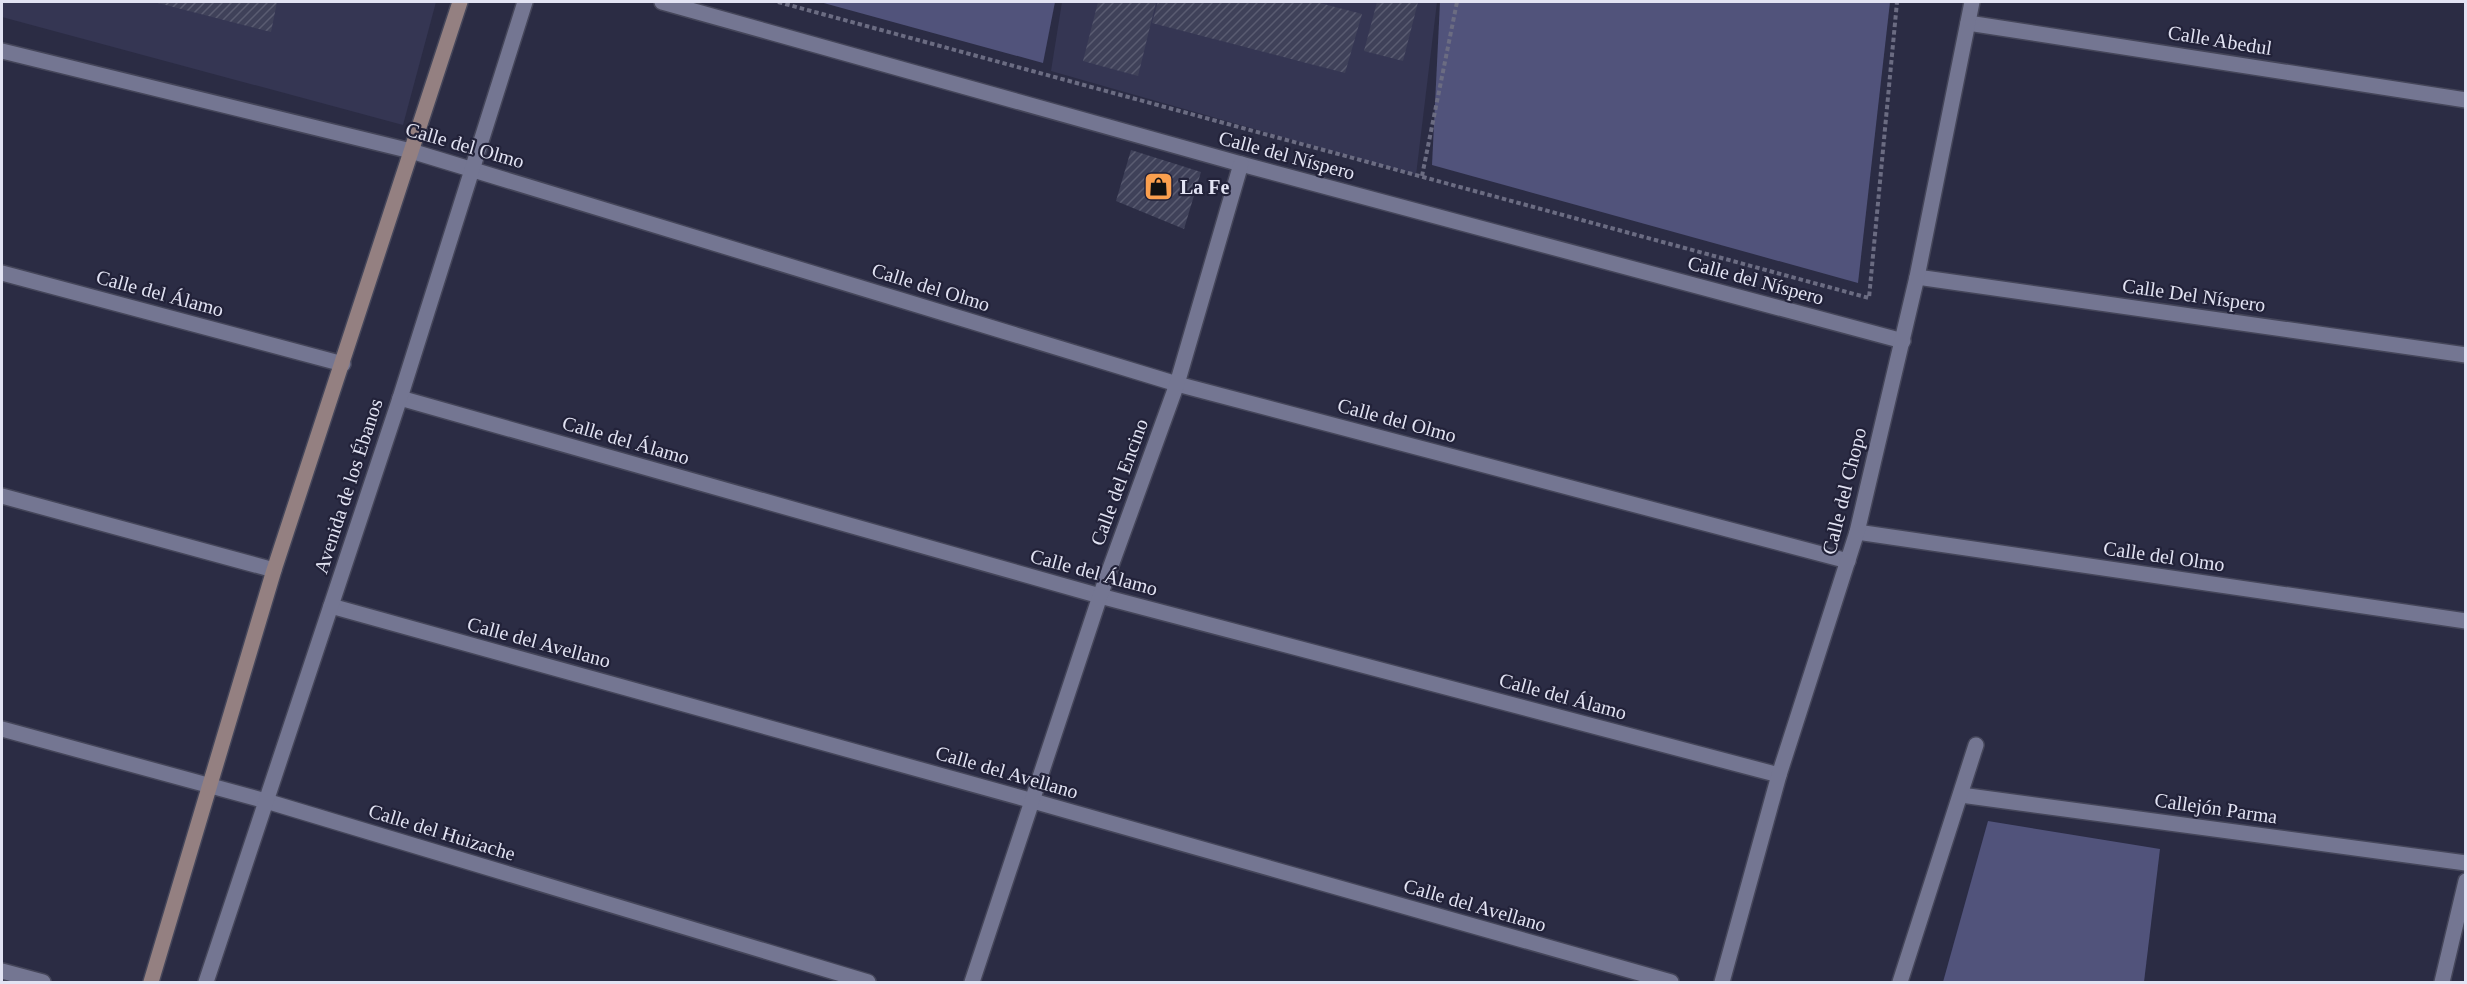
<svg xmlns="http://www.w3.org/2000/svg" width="2467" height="984" font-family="'Times New Roman',serif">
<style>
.built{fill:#353653}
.park{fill:#51537b}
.building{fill:url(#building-hatch)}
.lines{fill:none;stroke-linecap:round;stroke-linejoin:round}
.street-casing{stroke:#45465a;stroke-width:18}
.secondary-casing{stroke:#45465a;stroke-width:18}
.path{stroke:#6b6c82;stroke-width:4;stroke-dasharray:4.5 3;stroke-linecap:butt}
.street{stroke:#747692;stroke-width:15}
.secondary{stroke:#948081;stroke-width:15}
.labels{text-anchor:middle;stroke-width:4.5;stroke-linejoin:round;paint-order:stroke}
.street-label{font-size:20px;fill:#e2e3f3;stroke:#222239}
.poi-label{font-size:20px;font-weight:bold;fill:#e2e3f3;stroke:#222239;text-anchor:start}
</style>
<defs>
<pattern id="building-hatch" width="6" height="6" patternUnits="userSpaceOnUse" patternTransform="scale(1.5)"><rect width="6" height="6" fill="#3f4159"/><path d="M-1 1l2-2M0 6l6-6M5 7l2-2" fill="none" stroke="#5a5c71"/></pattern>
</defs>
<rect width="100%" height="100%" fill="#2b2c44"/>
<g class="built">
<path d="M2,2H436L403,125L2,17Z"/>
<path d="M1062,2H1437L1416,175L1051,71Z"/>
</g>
<g class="park">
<path d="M820,2H1055L1043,63Z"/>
<path d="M1440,2H1890L1858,283L1432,165Z"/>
<path d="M1988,821L2160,849L2144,982H1943Z"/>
</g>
<g class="building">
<path d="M154,2H277L271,32Z"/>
<path d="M1098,2H1156L1138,76L1083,61Z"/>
<path d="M1158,2H1316L1362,14L1345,73L1152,23Z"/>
<path d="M1377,2H1418L1403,61L1364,51Z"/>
<path d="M1131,150L1201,172L1184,229L1116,201Z"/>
</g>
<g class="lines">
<defs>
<g id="street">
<path d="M662,2L1241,164L1903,341"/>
<path d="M1968,23L2466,100"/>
<path d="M2,51L411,151L1177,384L1848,561"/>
<path d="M2,273L343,364"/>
<path d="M1917,277L2466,355"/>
<path d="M400,398L1100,596L1779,775"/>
<path d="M2,496L274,570"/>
<path d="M1857,532L2466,621"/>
<path d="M331,606L1033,801L1671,982"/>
<path d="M2,729L266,801L868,982"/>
<path d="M1961,795L2466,863"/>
<path d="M2,971L43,982"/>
<path d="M206,982L400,398L525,2"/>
<path d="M972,982L1100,596L1177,384L1241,164"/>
<path d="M1722,982L1779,775L1857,532L1917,277L1972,2"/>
<path d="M1900,982L1976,745"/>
<path d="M2442,982L2466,881"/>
</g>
<path id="secondary" d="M151,982L274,570L460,2"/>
</defs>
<use href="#street" class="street-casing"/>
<use href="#secondary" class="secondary-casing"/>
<g class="path">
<path d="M778,2L1869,298L1897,2"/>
<path d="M1422,176L1457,2"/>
</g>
<use href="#street" class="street"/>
<use href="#secondary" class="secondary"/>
</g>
<defs>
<symbol id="shop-square" viewBox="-11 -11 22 22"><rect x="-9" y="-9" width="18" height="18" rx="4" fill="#fa9f4e" stroke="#222239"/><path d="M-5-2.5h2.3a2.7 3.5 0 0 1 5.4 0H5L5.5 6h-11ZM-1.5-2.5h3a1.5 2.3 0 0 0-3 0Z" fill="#111"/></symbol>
</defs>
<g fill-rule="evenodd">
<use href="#shop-square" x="1142" y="170" width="33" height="33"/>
</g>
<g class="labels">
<g class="street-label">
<text transform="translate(2220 40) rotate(9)" y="7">Calle Abedul</text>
<text transform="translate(465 145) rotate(16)" y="7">Calle del Olmo</text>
<text transform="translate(1287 155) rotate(15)" y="7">Calle del Níspero</text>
<text transform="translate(1756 280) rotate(15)" y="7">Calle del Níspero</text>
<text transform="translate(931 287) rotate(17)" y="7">Calle del Olmo</text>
<text transform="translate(160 293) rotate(15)" y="7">Calle del Álamo</text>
<text transform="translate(2194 295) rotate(8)" y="7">Calle Del Níspero</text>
<text transform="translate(1397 420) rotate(15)" y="7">Calle del Olmo</text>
<text transform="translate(626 440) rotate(16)" y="7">Calle del Álamo</text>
<text transform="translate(1119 482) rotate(-70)" y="7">Calle del Encino</text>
<text transform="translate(348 486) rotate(-72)" y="7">Avenida de los Ébanos</text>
<text transform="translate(1844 491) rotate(-76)" y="7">Calle del Chopo</text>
<text transform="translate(2164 556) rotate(8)" y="7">Calle del Olmo</text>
<text transform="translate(1094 572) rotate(15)" y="7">Calle del Álamo</text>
<text transform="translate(539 642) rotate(15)" y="7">Calle del Avellano</text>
<text transform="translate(1563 696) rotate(15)" y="7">Calle del Álamo</text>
<text transform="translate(1007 772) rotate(16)" y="7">Calle del Avellano</text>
<text transform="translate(2216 808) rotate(8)" y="7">Callejón Parma</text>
<text transform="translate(442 832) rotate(17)" y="7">Calle del Huizache</text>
<text transform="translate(1475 905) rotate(16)" y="7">Calle del Avellano</text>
</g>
<g class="poi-label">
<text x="1180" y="194">La Fe</text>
</g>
</g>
<rect width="2467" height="984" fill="none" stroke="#e2e3f3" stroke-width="6"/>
</svg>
